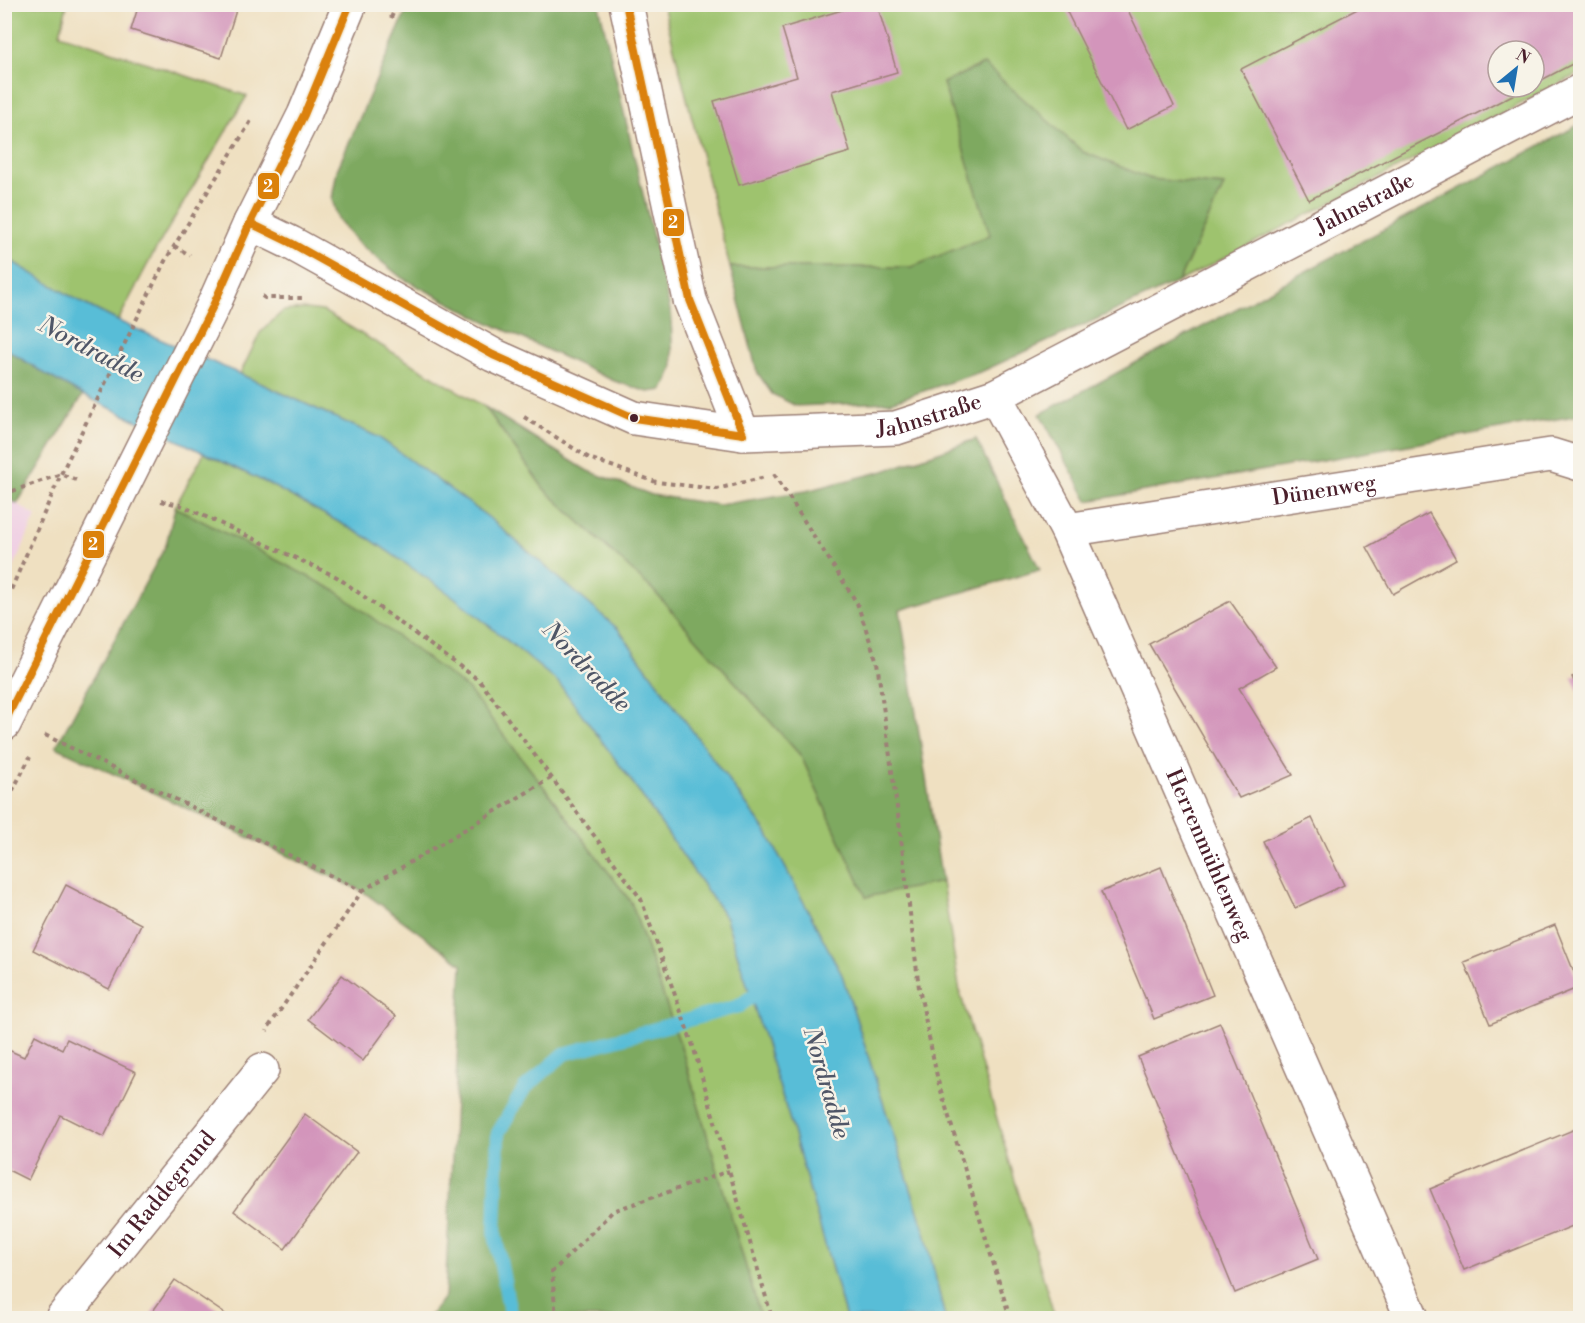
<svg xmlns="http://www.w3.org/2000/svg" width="1585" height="1323" viewBox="0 0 1585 1323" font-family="'Libre Bodoni',serif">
<rect width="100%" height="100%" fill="#f7f3e8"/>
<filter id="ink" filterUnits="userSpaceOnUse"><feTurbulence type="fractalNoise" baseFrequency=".0167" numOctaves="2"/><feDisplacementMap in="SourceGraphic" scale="12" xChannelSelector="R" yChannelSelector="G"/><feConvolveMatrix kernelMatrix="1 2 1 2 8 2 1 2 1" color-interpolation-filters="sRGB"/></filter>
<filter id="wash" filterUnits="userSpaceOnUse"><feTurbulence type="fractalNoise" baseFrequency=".008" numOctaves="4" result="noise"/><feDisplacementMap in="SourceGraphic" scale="24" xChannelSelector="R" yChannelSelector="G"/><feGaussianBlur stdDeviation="1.35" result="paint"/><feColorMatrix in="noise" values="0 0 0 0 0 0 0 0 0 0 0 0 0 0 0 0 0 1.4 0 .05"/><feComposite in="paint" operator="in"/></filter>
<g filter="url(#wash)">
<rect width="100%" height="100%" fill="#efe0c1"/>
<!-- built -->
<path fill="#f0d0e4" d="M5,496L36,516L5,587Z"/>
<!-- green -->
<path fill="#9ec36e" stroke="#74714c" stroke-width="1.5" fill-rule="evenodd" d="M5,5H67L60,34L247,96L153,254L118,321C80,302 40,281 5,256Z
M663,5H1580V73L1178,282L1224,186L1150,179L1083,152L983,64L943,83L991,235L912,267H730ZM1498,51H1534V87H1498Z
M305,309L323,311L485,407L544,489L653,590L801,756L866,897L942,882L960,992L1055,1318H945L925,1233L842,975L767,833L618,629L488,517L378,437L240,374L260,333L283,311Z
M204,453L269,484L370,539L454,597L558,682L633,783L726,918L789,1117L846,1318H761L682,1050L631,902L547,791L468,690L175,507Z"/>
<!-- forest -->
<path fill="#7ea961" stroke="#646446" stroke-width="1.5" d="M409,5H599L671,314L673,368L663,390L648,392L614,381L481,319L402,278L357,242L338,219L332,199L337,170Z
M984,64L1083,152L1151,179L1224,186L1178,282L983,371L891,402L796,406L772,394L757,372L730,267H912L990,235L943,83Z
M1580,124V415L1088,501L1040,414Z
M4,348L47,375L83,395L17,504L5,496Z
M485,407L586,470L652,495L719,505L806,491L884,471L976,439L1040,570L900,610L942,882L866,897L801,756L653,590L544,489Z
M175,507L336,591L468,689L547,791L631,902L682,1050L761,1318H428L445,1296L462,964L362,891L56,747L166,545Z"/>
<!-- water -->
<path fill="#59bdd7" stroke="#526e81" stroke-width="1.5" d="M4,256L16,264L84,304L118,321L240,374L378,437L488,517L618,629L767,833L842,975L925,1233L945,1318H846L789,1117L726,918L633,783L558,682L454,597L370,539L269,484L83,395L47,375L5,348Z"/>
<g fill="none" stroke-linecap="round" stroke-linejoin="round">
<!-- stream -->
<path stroke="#59bdd7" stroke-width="14" d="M511,1318L495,1234L498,1133L524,1089L564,1054L739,1006L765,987"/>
</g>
<g id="blocks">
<!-- building -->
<path fill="#d395bb" d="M139,4H238L221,58L131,30Z
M862,4H877L897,72L832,91L850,152L739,185L714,101L797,77L782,28Z
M1063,4H1125L1174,106L1126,130Z
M1367,4H1580V60L1534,84V51H1498V87H1528L1309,200L1241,69Z
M1429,513L1456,559L1393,594L1367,547Z
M1230,601L1276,667L1239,688L1293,775L1239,798L1149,644Z
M1580,674V695L1572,677Z
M1312,818L1344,885L1295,908L1263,841Z
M1161,867L1213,995L1154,1019L1101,892Z
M66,885L141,924L109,989L33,950Z
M1555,925L1580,987L1490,1024L1464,962Z
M342,975L396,1016L363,1061L308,1019Z
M1220,1023L1318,1259L1235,1293L1138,1057Z
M35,1035L62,1049L67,1039L136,1072L104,1137L60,1115L28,1180L4,1168V1048L24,1057Z
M305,1114L357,1152L285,1249L234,1211Z
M1580,1127V1223L1464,1270L1430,1189Z
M175,1280L231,1318H148Z"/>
</g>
</g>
<g filter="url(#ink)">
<use href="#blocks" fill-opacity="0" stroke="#9c8076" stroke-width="1.5"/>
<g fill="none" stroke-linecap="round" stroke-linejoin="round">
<!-- street casing -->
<g stroke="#9c8076" stroke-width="36">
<g id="street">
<path d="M626,4L690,300L743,434"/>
<path id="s1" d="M250,223L291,243L493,355L634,418L743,434L896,428L995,396L1580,91"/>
<path id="s2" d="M995,396L1067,530L1412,1318"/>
<path id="s3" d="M1067,530L1551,455L1580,464"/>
<path id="s4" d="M62,1318L262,1070"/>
</g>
</g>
<!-- secondary casing -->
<g stroke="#9c8076" stroke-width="36">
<path id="secondary" d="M4,724L213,306L250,223L304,115L350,4"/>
</g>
<!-- path -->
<path stroke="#9c8076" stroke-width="4" stroke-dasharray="4.5 4.5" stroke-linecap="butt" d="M391,18L397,4
M174,246L190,255
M262,296L265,298H302
M524,417L589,458L656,482L717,489L765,477
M774,474L857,603L877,662L899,822L919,988L938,1081L1010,1318
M4,494L61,474L79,481
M161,501L180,505L337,577L480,681L641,899L693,1046L772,1318
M4,606L61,474L165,261L251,121
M45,735L362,891L268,1028L267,1031
M4,807L30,757
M362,891L551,778
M556,1318L552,1272L613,1211L729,1171"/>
<!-- street -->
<use href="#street" stroke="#fff" stroke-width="33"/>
<!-- secondary -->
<use href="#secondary" stroke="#fff" stroke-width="33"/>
<!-- bus-1 casing -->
<g stroke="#f7f3e8" stroke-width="12">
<path id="bus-1" d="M626,4L690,300L743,434
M250,223L291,243L493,355L634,418L743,434
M4,723L213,306L250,223L304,115L350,4"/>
</g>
<!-- bus-1 -->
<use href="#bus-1" stroke="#db8109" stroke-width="8"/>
</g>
</g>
<!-- markers -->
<circle fill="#4a1f2b" stroke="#f7f3e8" stroke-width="2" cx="634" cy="418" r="5"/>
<g text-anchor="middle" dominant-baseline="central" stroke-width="5" stroke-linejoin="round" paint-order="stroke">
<!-- street labels -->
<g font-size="22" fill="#4a1f2b" stroke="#f7f3e8">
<text stroke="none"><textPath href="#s1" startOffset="1215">Jahnstraße</textPath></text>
<text stroke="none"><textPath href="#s1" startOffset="729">Jahnstraße</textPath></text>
<text stroke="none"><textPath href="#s3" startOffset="260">Dünenweg</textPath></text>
<text stroke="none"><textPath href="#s2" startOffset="507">Herrenmühlenweg</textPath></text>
<text stroke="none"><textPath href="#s4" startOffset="159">Im Raddegrund</textPath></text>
</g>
<!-- water labels -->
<g font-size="24" font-style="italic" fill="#4f5667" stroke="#f7f3e8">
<text transform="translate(91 350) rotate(28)">Nordradde</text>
<text transform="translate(586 667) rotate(46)">Nordradde</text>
<text transform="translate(826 1083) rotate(74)">Nordradde</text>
</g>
</g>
<g stroke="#f7f3e8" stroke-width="2">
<rect x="257" y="172" width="23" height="28" rx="6" fill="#db8109"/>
<rect x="662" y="208" width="23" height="29" rx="6" fill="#db8109"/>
<rect x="82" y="530" width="23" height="29" rx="6" fill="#db8109"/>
</g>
<g font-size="16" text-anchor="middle" font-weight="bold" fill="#fff">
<text x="268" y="192">2</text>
<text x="673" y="228">2</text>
<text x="93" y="550">2</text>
</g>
<!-- margin -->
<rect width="1585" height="1323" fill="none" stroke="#f7f3e8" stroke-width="24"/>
<!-- north arrow -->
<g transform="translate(1516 69) rotate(30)"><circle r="28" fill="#f7f3e8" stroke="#b29e9c" stroke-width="1.5"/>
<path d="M0-4.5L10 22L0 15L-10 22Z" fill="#1f6fb2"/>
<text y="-9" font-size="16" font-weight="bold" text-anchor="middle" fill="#4a1f2b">N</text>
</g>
</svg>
